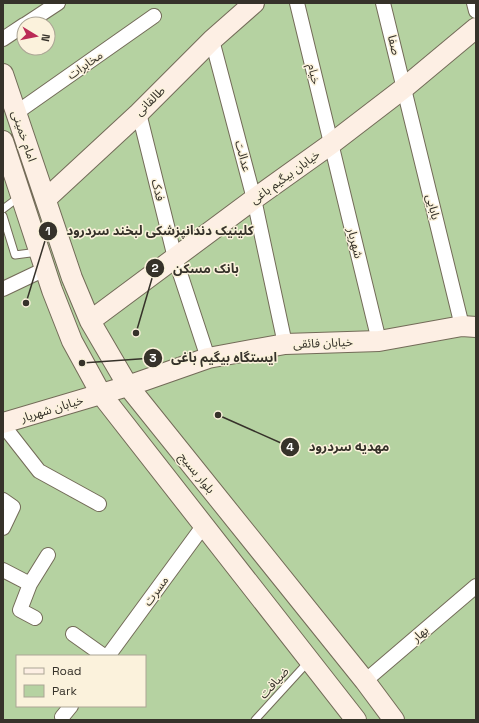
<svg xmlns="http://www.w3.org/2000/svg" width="479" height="723" viewBox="0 0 479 723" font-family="'Space Grotesk','Noto Sans Arabic',sans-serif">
<rect width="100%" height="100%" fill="#eee5cf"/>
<!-- green -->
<path fill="#b5d2a1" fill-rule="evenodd" d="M3,3H476V720H3ZM24,24H48V48H24ZM17,656H145V706H17Z"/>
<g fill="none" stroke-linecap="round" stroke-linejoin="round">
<!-- lane casing -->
<g stroke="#736b58" stroke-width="9">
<path id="lane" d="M3,209L19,197
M3,216L15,255L38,252
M255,720L308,662"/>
</g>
<!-- street casing -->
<g stroke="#736b58" stroke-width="16">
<path id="street" d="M297,3L379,341
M383,3L462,326
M474,3L476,11
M26,24L58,3
M3,39L24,25
M212,40L254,199L285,344
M16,113L154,16
M139,113L175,258L208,358
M3,289L45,269
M3,425L39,471L99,504
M3,500L13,507L3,528
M3,570L30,584
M35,618L20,610L30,584L48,555
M73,634L104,656
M108,656L204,525
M365,681L476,586
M62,717L71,706"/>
</g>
<!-- secondary casing -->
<g stroke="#736b58" stroke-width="22">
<path id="secondary" d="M3,74L72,278L90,321L128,386L365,681L394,720
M3,141L52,290L72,341L101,394L356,720
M46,199L139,113L212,40L254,3
M90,321L254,199L331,144L404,88L476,28
M3,423L128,386L208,358L285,344L379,341L462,326L476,327"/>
</g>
<!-- lane -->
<use href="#lane" stroke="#fff" stroke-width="7"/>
<!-- street -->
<use href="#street" stroke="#fff" stroke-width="14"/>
<!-- secondary -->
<use href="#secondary" stroke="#fdefe4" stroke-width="20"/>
</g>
<g text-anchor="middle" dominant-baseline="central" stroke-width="3" stroke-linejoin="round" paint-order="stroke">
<!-- street labels -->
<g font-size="12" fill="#36322a" stroke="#fbf2dc">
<text transform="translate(394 45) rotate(76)">صفا</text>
<text transform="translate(85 65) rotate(-35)">مخابرات</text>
<text transform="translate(314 74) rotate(77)">خیام</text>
<text transform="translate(150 101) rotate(-44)">طالقانی</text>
<text transform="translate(24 136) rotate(71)">امام خمینی</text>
<text transform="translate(243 156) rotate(75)">عدالت</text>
<text transform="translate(285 177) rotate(-36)">خیابان بیگیم باغی</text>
<text transform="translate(158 190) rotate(76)">فدک</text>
<text transform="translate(433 207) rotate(76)">بابایی</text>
<text transform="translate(355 243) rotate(76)">شهریار</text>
<text transform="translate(323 343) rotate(-2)">خیابان فائقی</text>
<text transform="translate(52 409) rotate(-17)">خیابان شهریار</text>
<text transform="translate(197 473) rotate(51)">بلوار بسیج</text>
<text transform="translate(156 591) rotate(-54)">مسرت</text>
<text transform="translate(420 634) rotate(-41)">بهار</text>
<text transform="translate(274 683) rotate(-48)">ضیافت</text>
</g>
</g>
<!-- callouts -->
<path fill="none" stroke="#36322a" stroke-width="1.5" d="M26 303L48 231M136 333L155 268M82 363L153 358M218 415L290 447"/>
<g fill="#36322a" stroke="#fbf2dc" stroke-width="1.5">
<circle cx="26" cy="303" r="4"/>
<circle cx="136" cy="333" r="4"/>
<circle cx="82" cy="363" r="4"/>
<circle cx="218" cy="415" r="4"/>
<circle cx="48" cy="231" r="10"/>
<circle cx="155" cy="268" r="10"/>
<circle cx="153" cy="358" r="10"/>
<circle cx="290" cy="447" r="10"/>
</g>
<g font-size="12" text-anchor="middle" font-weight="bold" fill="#fff">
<text x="48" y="235">1</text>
<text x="155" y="272">2</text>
<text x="153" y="362">3</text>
<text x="290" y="451">4</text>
</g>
<g font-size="13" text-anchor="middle" font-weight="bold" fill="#36322a" stroke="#fbf2dc" stroke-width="3" stroke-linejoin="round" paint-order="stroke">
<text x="160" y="235">کلینیک دندانپزشکی لبخند سردرود</text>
<text x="206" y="273">بانک مسکن</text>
<text x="224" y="362">ایستگاه بیگیم باغی</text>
<text x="349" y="451">مهدیه سردرود</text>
</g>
<!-- border -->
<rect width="479" height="723" fill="none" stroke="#36322a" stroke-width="8"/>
<!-- legend -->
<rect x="16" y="655" width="130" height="52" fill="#fbf2dc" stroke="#aca595"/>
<rect x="24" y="668" width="20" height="6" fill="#fdefe4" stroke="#aca595"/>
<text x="52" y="675" font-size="12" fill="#36322a">Road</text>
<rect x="24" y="685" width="20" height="12" fill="#b5d2a1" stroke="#aca595"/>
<text x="52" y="695" font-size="12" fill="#36322a">Park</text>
<!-- north arrow -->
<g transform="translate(36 36) rotate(100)"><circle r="19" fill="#fbf2dc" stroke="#aca595"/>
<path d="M0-3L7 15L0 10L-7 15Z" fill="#ba2b56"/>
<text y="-6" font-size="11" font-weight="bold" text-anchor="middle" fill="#36322a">N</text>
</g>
</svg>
